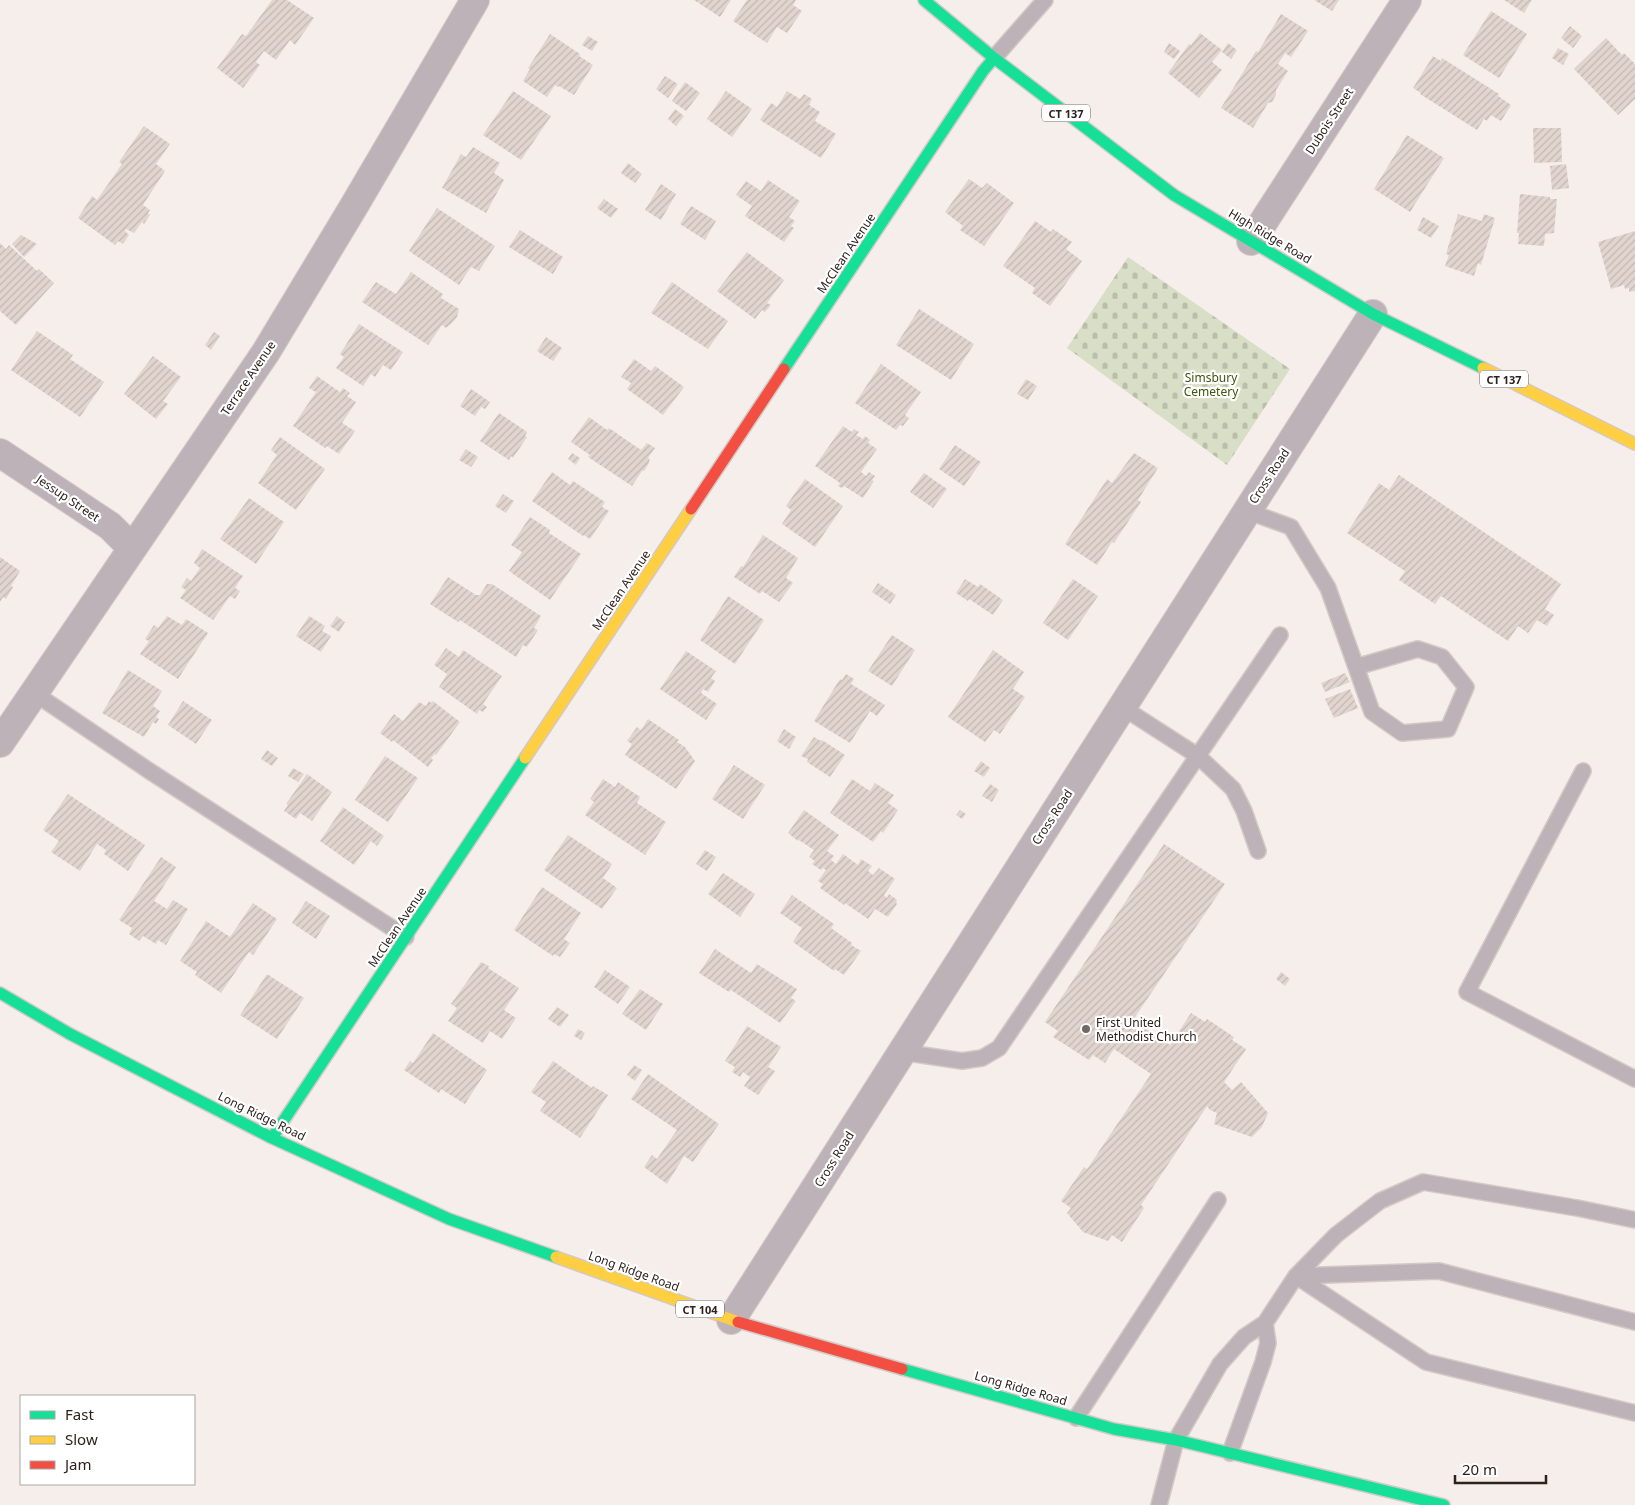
<svg xmlns="http://www.w3.org/2000/svg" width="1635" height="1505" viewBox="0 0 1635 1505" font-family="'Noto Sans',sans-serif">
<defs>
<pattern id="cemetery-stones" width="16" height="16" patternUnits="userSpaceOnUse" patternTransform="scale(1.25)"><rect width="16" height="16" fill="#d9dec6"/><path d="M2 7V4a2 2 0 0 1 4 0v3zM10 15v-3a2 2 0 0 1 4 0v3z" fill="#bbbeaa"/></pattern>
<pattern id="building-hatch" width="6" height="6" patternUnits="userSpaceOnUse" patternTransform="scale(1.25)"><rect width="6" height="6" fill="#e2d5cf"/><path d="M-1 1l2-2M0 6l6-6M5 7l2-2" fill="none" stroke="#c2b7b1"/></pattern>
</defs>
<rect width="100%" height="100%" fill="#f6eeea"/>
<!-- cemetery -->
<path fill="url(#cemetery-stones)" d="M1128,257L1290,369L1227,465L1067,348Z"/>
<!-- building -->
<path fill="url(#building-hatch)" d="M272,0H287L314,18L295,45L290,40L276,60L264,51L256,62L260,65L243,88L217,68L242,34L246,36Z
M694,0H731L720,17Z
M747,0H796L793,5L802,11L787,33L777,27L767,43L733,21Z
M1314,0H1339L1332,11Z
M1504,0H1532L1524,13Z
M1491,11L1527,34L1499,78L1463,55Z
M1281,14L1308,31L1291,57L1285,53L1278,64L1288,71L1276,90V95L1272,102L1268,103L1253,128L1221,108L1256,51L1258,52Z
M1570,26L1582,36L1573,48L1561,38Z
M1200,33L1222,50L1212,62L1222,70L1199,98L1168,73L1189,44L1191,45Z
M550,34L580,54L579,56L593,65L574,95L559,86L558,87L555,85L547,97L523,81L530,69L528,68Z
M588,36L598,42L592,51L582,45Z
M1606,38L1622,55L1624,53L1635,64V99L1618,115L1574,69Z
M1169,43L1180,51L1174,59L1164,52Z
M1228,43L1237,50L1231,59L1222,52Z
M1558,48L1569,54L1563,65L1552,58Z
M1433,56L1441,61L1442,58L1499,94L1498,96L1511,105L1501,121L1491,115L1487,121L1484,119L1477,130L1420,94L1421,93L1413,88Z
M665,76L678,84L668,98L656,89Z
M685,82L700,93L686,111L672,101Z
M513,91L551,116L521,160L483,135Z
M726,91L752,109L732,137L707,119Z
M787,91L800,99L804,94L812,99L809,105L820,112L815,121L836,134L821,158L760,120L771,103L777,107Z
M675,109L684,116L676,126L668,119Z
M144,126L170,144L156,164L165,171L143,205L150,210L148,213L150,215L144,224L142,222L134,233L126,229L125,231L129,235L123,244L118,241L115,245L78,218L92,196L97,200L122,164L119,162Z
M1533,128H1561L1562,162L1534,163Z
M1407,135L1444,158L1410,212L1374,189Z
M473,147L500,163L494,173L504,180L486,213L442,188L461,154L466,157Z
M628,163L642,174L635,183L621,173Z
M1566,164L1569,188L1552,190L1550,166Z
M969,179L982,188L987,183L1014,203L984,246L960,230L963,226L945,212Z
M768,180L800,201L789,217L795,221L791,226L794,228L784,242L745,216L752,206L736,195L746,181L761,191Z
M661,184L676,194L661,220L645,210Z
M1520,194L1550,197V199H1557L1554,233L1545,234L1544,246L1518,244L1519,233H1517Z
M604,199L618,209L611,218L597,208Z
M691,206L716,221L705,240L680,224Z
M437,208L495,246L479,271L471,267L459,285L409,251Z
M1458,214L1482,221L1484,214L1495,218L1481,265L1478,263L1474,276L1445,266L1449,255L1446,254Z
M1423,217L1439,226L1431,238L1417,230Z
M1035,221L1051,232L1053,229L1072,242L1066,249L1082,261L1050,306L1032,293L1035,288L1003,266Z
M520,230L563,257L553,274L509,247Z
M1635,231V291L1629,292V288L1625,289L1624,285L1611,289L1598,242Z
M21,235L37,244L24,257L12,244Z
M0,243L6,249L9,245L37,271L39,269L54,283L16,325L0,311Z
M747,252L784,280L767,303L771,305L765,312L762,310L755,319L717,291Z
M411,272L443,294L441,298L459,309L457,317L452,323L446,328L442,325L428,345L362,302L376,282L396,294Z
M672,282L728,321L708,349L651,313Z
M919,309L974,344L951,380L896,345Z
M359,324L403,352L391,370L383,365L375,377L371,374L363,386L336,368L344,357L340,354Z
M37,331L73,355L70,359L104,382L80,417L11,370Z
M214,332L220,336L211,350L205,345Z
M546,337L562,348L553,361L537,351Z
M153,356L181,377L163,401L168,404L156,419L124,394Z
M634,359L651,371L655,366L684,387L663,415L627,389L631,383L621,377Z
M881,364L921,392L905,415L909,418L903,426L900,425L896,430L855,403Z
M317,376L340,392L343,388L350,393L347,396L356,402L342,423L355,431L339,454L327,446L325,448L293,426L316,392L309,388Z
M1026,379L1037,386L1028,400L1017,394Z
M471,389L490,402L485,409L481,407L475,416L460,406Z
M499,413L527,432L525,436L527,437L513,458L511,456L509,460L480,441Z
M589,417L607,430L609,428L641,450L647,443L655,448L648,458L650,459L648,465L644,471H642L632,486L588,457L590,455L571,442Z
M843,426L852,432L854,429L859,432L856,435L863,439L865,436L870,440L868,443L877,449L861,472L866,476L869,472L875,476L872,480L874,481L863,498L844,486L842,488L838,486L840,483L815,466Z
M280,437L325,469L296,510L258,483L277,455L271,450Z
M955,445L981,462L964,486L939,469Z
M466,449L478,457L471,467L459,460Z
M572,453L580,458L576,465L568,459Z
M1134,453L1158,468L1138,500L1141,502L1114,543L1112,542L1097,565L1065,544L1107,479L1112,483Z
M552,472L570,485L573,481L605,502L602,507L609,511L590,539L584,535L583,536L532,501Z
M924,473L947,489L933,508L910,492Z
M1399,475L1561,584L1545,609L1554,615L1547,626L1537,620L1528,633L1518,626L1508,641L1441,596L1435,604L1399,580L1405,571L1347,533L1379,483L1389,490Z
M805,479L843,506L815,547L782,524L791,510L786,506Z
M503,494L514,501L506,513L495,506Z
M249,498L284,522L256,564L220,539Z
M530,517L550,530L549,533L581,554L550,600L509,571L522,552L511,545Z
M763,535L798,558L786,578L793,583L779,602L762,591L760,594L734,577L741,566L743,567Z
M202,549L243,576L235,588L240,591L235,599L230,596L213,620L180,598L186,590L181,587L187,578L191,581L200,568L194,563Z
M0,557L20,571L11,586L13,587L6,599L3,597L0,602Z
M448,577L476,595H480L487,584H492L541,616L534,628L538,630L527,647L523,645L516,657L460,620L458,622L430,604Z
M965,579L978,587L980,584L1003,600L993,615L969,599L968,601L956,593Z
M1073,579L1098,596L1068,640L1043,623Z
M878,583L896,595L890,604L872,592Z
M728,596L764,620L735,664L700,640Z
M167,616L182,625L186,619L208,633L178,679L140,654L149,641L145,639L154,625L158,628Z
M309,616L325,626L322,631L331,636L321,652L296,636Z
M337,616L345,622L339,632L330,626Z
M892,635L915,650L892,686L868,671Z
M446,648L459,657L463,650L502,676L483,704L487,707L483,712L479,710L477,714L439,687L447,674L434,665Z
M993,650L1024,672L1013,689L1025,697L1000,734L994,730L985,742L948,717Z
M686,651L716,671L711,678L715,681L708,692L703,689L701,693L717,704L706,720L660,689Z
M128,670L162,691L153,706L160,711L156,717L159,719L156,724L153,722L144,737L102,713Z
M1345,673L1350,682L1325,692L1321,683Z
M846,674L854,679L851,684L885,705L877,716L870,711L850,743L814,721L840,679L842,680Z
M1350,689L1358,708L1334,718L1325,699Z
M183,701L212,720L196,744L168,725Z
M429,701L431,703L433,701L460,722L436,755L435,754L431,758L433,760L428,767L393,740L392,742L380,733L394,714L403,721L419,702L426,706Z
M648,719L679,740L677,742L685,747L695,761L676,789L625,755L632,744L627,741L637,727L641,730Z
M784,729L796,737L789,749L777,741Z
M814,737L821,741L822,740L845,755L830,777L807,762L808,759L801,756Z
M267,750L278,758L272,766L261,759Z
M385,756L418,778L388,822L355,800Z
M981,761L990,768L984,777L974,771Z
M734,765L765,785L743,819L712,799Z
M293,768L304,774L298,782L288,776Z
M307,774L332,792L312,821L300,813L296,819L284,811L288,805L286,804Z
M603,779L615,787L618,782L640,797L637,803L666,822L645,855L585,815L594,802L590,799Z
M852,779L870,791L875,783L894,795L888,803L898,810L883,833L881,831L873,842L830,813Z
M990,784L999,790L992,802L982,796Z
M68,794L145,845L128,871L104,854L106,850L97,844L80,871L51,852L59,841L43,830Z
M343,807L384,836L377,846L371,841L354,865L320,841Z
M804,810L839,835L827,851L834,856L831,860L836,864L843,854L858,865L861,859L872,866L868,871L873,875L879,868L895,879L884,895L887,898L889,894L897,900L896,903L897,904L888,917L875,909L868,919L845,903L844,905L820,888L823,884L818,881L826,870L823,868L821,870L812,864L815,861L809,857L814,850L799,840L798,841L788,833Z
M960,810L966,814L962,819L956,815Z
M568,835L612,864L603,878L617,888L602,909L544,870Z
M1164,844L1225,884L1133,1020L1170,1045L1191,1013L1205,1022L1207,1019L1234,1037L1232,1040L1246,1049L1224,1082L1232,1090L1241,1082L1268,1113L1262,1127L1252,1137L1214,1124L1217,1113L1210,1110L1207,1106L1141,1205L1144,1208L1122,1242L1112,1235L1108,1241L1083,1232L1067,1213L1071,1208L1061,1201L1084,1167L1087,1169L1151,1074L1114,1049L1105,1063L1093,1055L1089,1060L1053,1037L1058,1031L1045,1022Z
M705,850L716,857L707,871L696,864Z
M161,857L176,867L154,901L167,909L173,900L188,909L166,945L158,940L156,944L143,936L139,941L129,934L132,928L119,920Z
M723,873L755,894L740,917L708,894Z
M542,887L581,913L564,939L570,943L560,957L554,954L553,956L514,930Z
M792,895L834,924L831,928L852,943L851,945L861,951L844,975L835,969L834,971L793,942L802,928L780,913Z
M306,901L330,916L316,939L292,923Z
M253,903L277,919L253,955L249,952L221,993L195,975L197,972L180,961L206,921L230,937Z
M715,949L751,973L757,964L797,989L791,998L796,1001L780,1023L731,990L729,992L699,973Z
M481,962L489,966L488,968L519,988L504,1010L516,1018L502,1039L490,1031L483,1043L448,1021L457,1008L451,1004Z
M605,970L630,987L618,1004L594,987Z
M1281,972L1290,979L1285,986L1276,979Z
M267,974L304,998L277,1039L240,1015Z
M640,989L663,1004L646,1030L622,1014Z
M557,1007L569,1015L560,1027L548,1019Z
M747,1026L781,1047L768,1067L775,1071L758,1095L744,1086L750,1077L743,1072L740,1077L732,1072L735,1067L725,1061Z
M578,1029L585,1033L581,1040L574,1036Z
M433,1033L487,1070L465,1104L441,1089L439,1093L404,1070L410,1061L413,1063Z
M553,1061L592,1088L593,1086L608,1095L580,1138L540,1111L546,1102L531,1092Z
M634,1065L642,1070L635,1081L627,1075Z
M648,1074L719,1124L693,1162L684,1156L667,1184L644,1167L652,1155L657,1159L677,1130L631,1099Z"/>
<g fill="none" stroke-linecap="round" stroke-linejoin="round">
<!-- lane casing -->
<g stroke="#d1cac6" stroke-width="18">
<path id="lane" d="M994,58L1045,0
M1247,511L1291,527L1328,588L1372,712L1402,733L1448,729L1466,687L1442,657L1418,649L1356,667
M34,693L151,772L406,937
M1122,707L1198,756L1233,789L1244,811L1258,851
M1583,771L1467,992L1635,1079
M902,1052L962,1061L982,1058L999,1048L1280,635
M1635,1322L1439,1271L1296,1276L1426,1362L1635,1413
M1076,1418L1218,1200
M1230,1453L1263,1362L1268,1343L1265,1323
M1159,1505L1176,1440L1220,1364L1244,1337L1265,1323L1296,1276L1336,1235L1380,1201L1423,1182L1577,1208L1635,1220"/>
</g>
<!-- street casing -->
<g stroke="#d1cac6" stroke-width="30">
<path id="street" d="M1251,241L1407,0
M0,453L110,526L132,548
M0,743L266,352L354,206L475,0
M731,1320L1373,314"/>
</g>
<!-- fast casing -->
<g stroke="#d1cac6" stroke-width="14">
<path id="fast" d="M924,0L994,58L1174,195L1373,314L1483,368
M784,369L983,71L994,58
M0,993L70,1034L272,1138L449,1219L556,1257
M272,1138L525,758
M902,1369L1114,1429L1176,1440L1444,1505"/>
</g>
<!-- slow casing -->
<g stroke="#d1cac6" stroke-width="14">
<path id="slow" d="M1483,368L1635,444
M525,758L691,509
M556,1257L738,1322"/>
</g>
<!-- jam casing -->
<g stroke="#d1cac6" stroke-width="14">
<path id="jam" d="M691,509L784,369
M738,1322L902,1369"/>
</g>
<!-- lane -->
<use href="#lane" stroke="#bdb2b7" stroke-width="15"/>
<!-- street -->
<use href="#street" stroke="#bdb2b7" stroke-width="28"/>
<!-- fast -->
<use href="#fast" stroke="#16e098" stroke-width="11"/>
<!-- slow -->
<use href="#slow" stroke="#ffcf43" stroke-width="11"/>
<!-- jam -->
<use href="#jam" stroke="#f24e42" stroke-width="11"/>
</g>
<!-- markers -->
<circle fill="#746964" stroke="#fff" stroke-width="2" cx="1086" cy="1029" r="5"/>
<g text-anchor="middle" dominant-baseline="central" stroke-width="4.5" stroke-linejoin="round" paint-order="stroke">
<!-- shield labels -->
<g fill="#fff" stroke="#6d6460" stroke-width="1">
<rect x="1042" y="104.5" width="48" height="17" rx="4"/>
<rect x="1480" y="370.5" width="48" height="17" rx="4"/>
<rect x="676" y="1300.5" width="48" height="17" rx="4"/>
</g>
<g font-size="11" font-weight="bold" fill="#2e221c">
<text x="1066" y="113">CT 137</text>
<text x="1504" y="379">CT 137</text>
<text x="700" y="1309">CT 104</text>
</g>
<!-- street labels -->
<g font-size="12" fill="#2e221c" stroke="#fff">
<text transform="translate(1329 121) rotate(-57)">Dubois Street</text>
<text transform="translate(1270 236) rotate(31)">High Ridge Road</text>
<text transform="translate(846 253) rotate(-56)">McClean Avenue</text>
<text transform="translate(248 378) rotate(-56)">Terrace Avenue</text>
<text transform="translate(1269 476) rotate(-57)">Cross Road</text>
<text transform="translate(68 498) rotate(34)">Jessup Street</text>
<text transform="translate(621 590) rotate(-56)">McClean Avenue</text>
<text transform="translate(1052 817) rotate(-57)">Cross Road</text>
<text transform="translate(397 927) rotate(-56)">McClean Avenue</text>
<text transform="translate(262 1116) rotate(26)">Long Ridge Road</text>
<text transform="translate(834 1159) rotate(-58)">Cross Road</text>
<text transform="translate(634 1271) rotate(20)">Long Ridge Road</text>
<text transform="translate(1021 1388) rotate(16)">Long Ridge Road</text>
</g>
<!-- park labels -->
<g font-size="12" fill="#41550c" stroke="#fff">
<text x="1211" y="377">Simsbury<tspan x="1211" dy="14">Cemetery</tspan></text>
</g>
<!-- poi labels -->
<g font-size="12" fill="#2e221c" stroke="#fff" text-anchor="start">
<text x="1096" y="1022">First United<tspan x="1096" dy="14">Methodist Church</tspan></text>
</g>
</g>
<!-- legend -->
<rect x="20" y="1395" width="175" height="90" fill="#ffffff" stroke="#aba7a4"/>
<rect x="30" y="1411" width="25" height="8" fill="#16e098" stroke="#aba7a4"/>
<text x="65" y="1420" font-size="15" fill="#2e221c">Fast</text>
<rect x="30" y="1436" width="25" height="8" fill="#ffcf43" stroke="#aba7a4"/>
<text x="65" y="1445" font-size="15" fill="#2e221c">Slow</text>
<rect x="30" y="1461" width="25" height="8" fill="#f24e42" stroke="#aba7a4"/>
<text x="65" y="1470" font-size="15" fill="#2e221c">Jam</text>
<!-- scale -->
<path d="M1455 1475v8h91v-8" fill="none" stroke="#2e221c" stroke-width="2.5"/>
<text x="1462" y="1475" font-size="15" fill="#2e221c" stroke="#ffffff" stroke-width="4" paint-order="stroke">20 m</text>
</svg>
